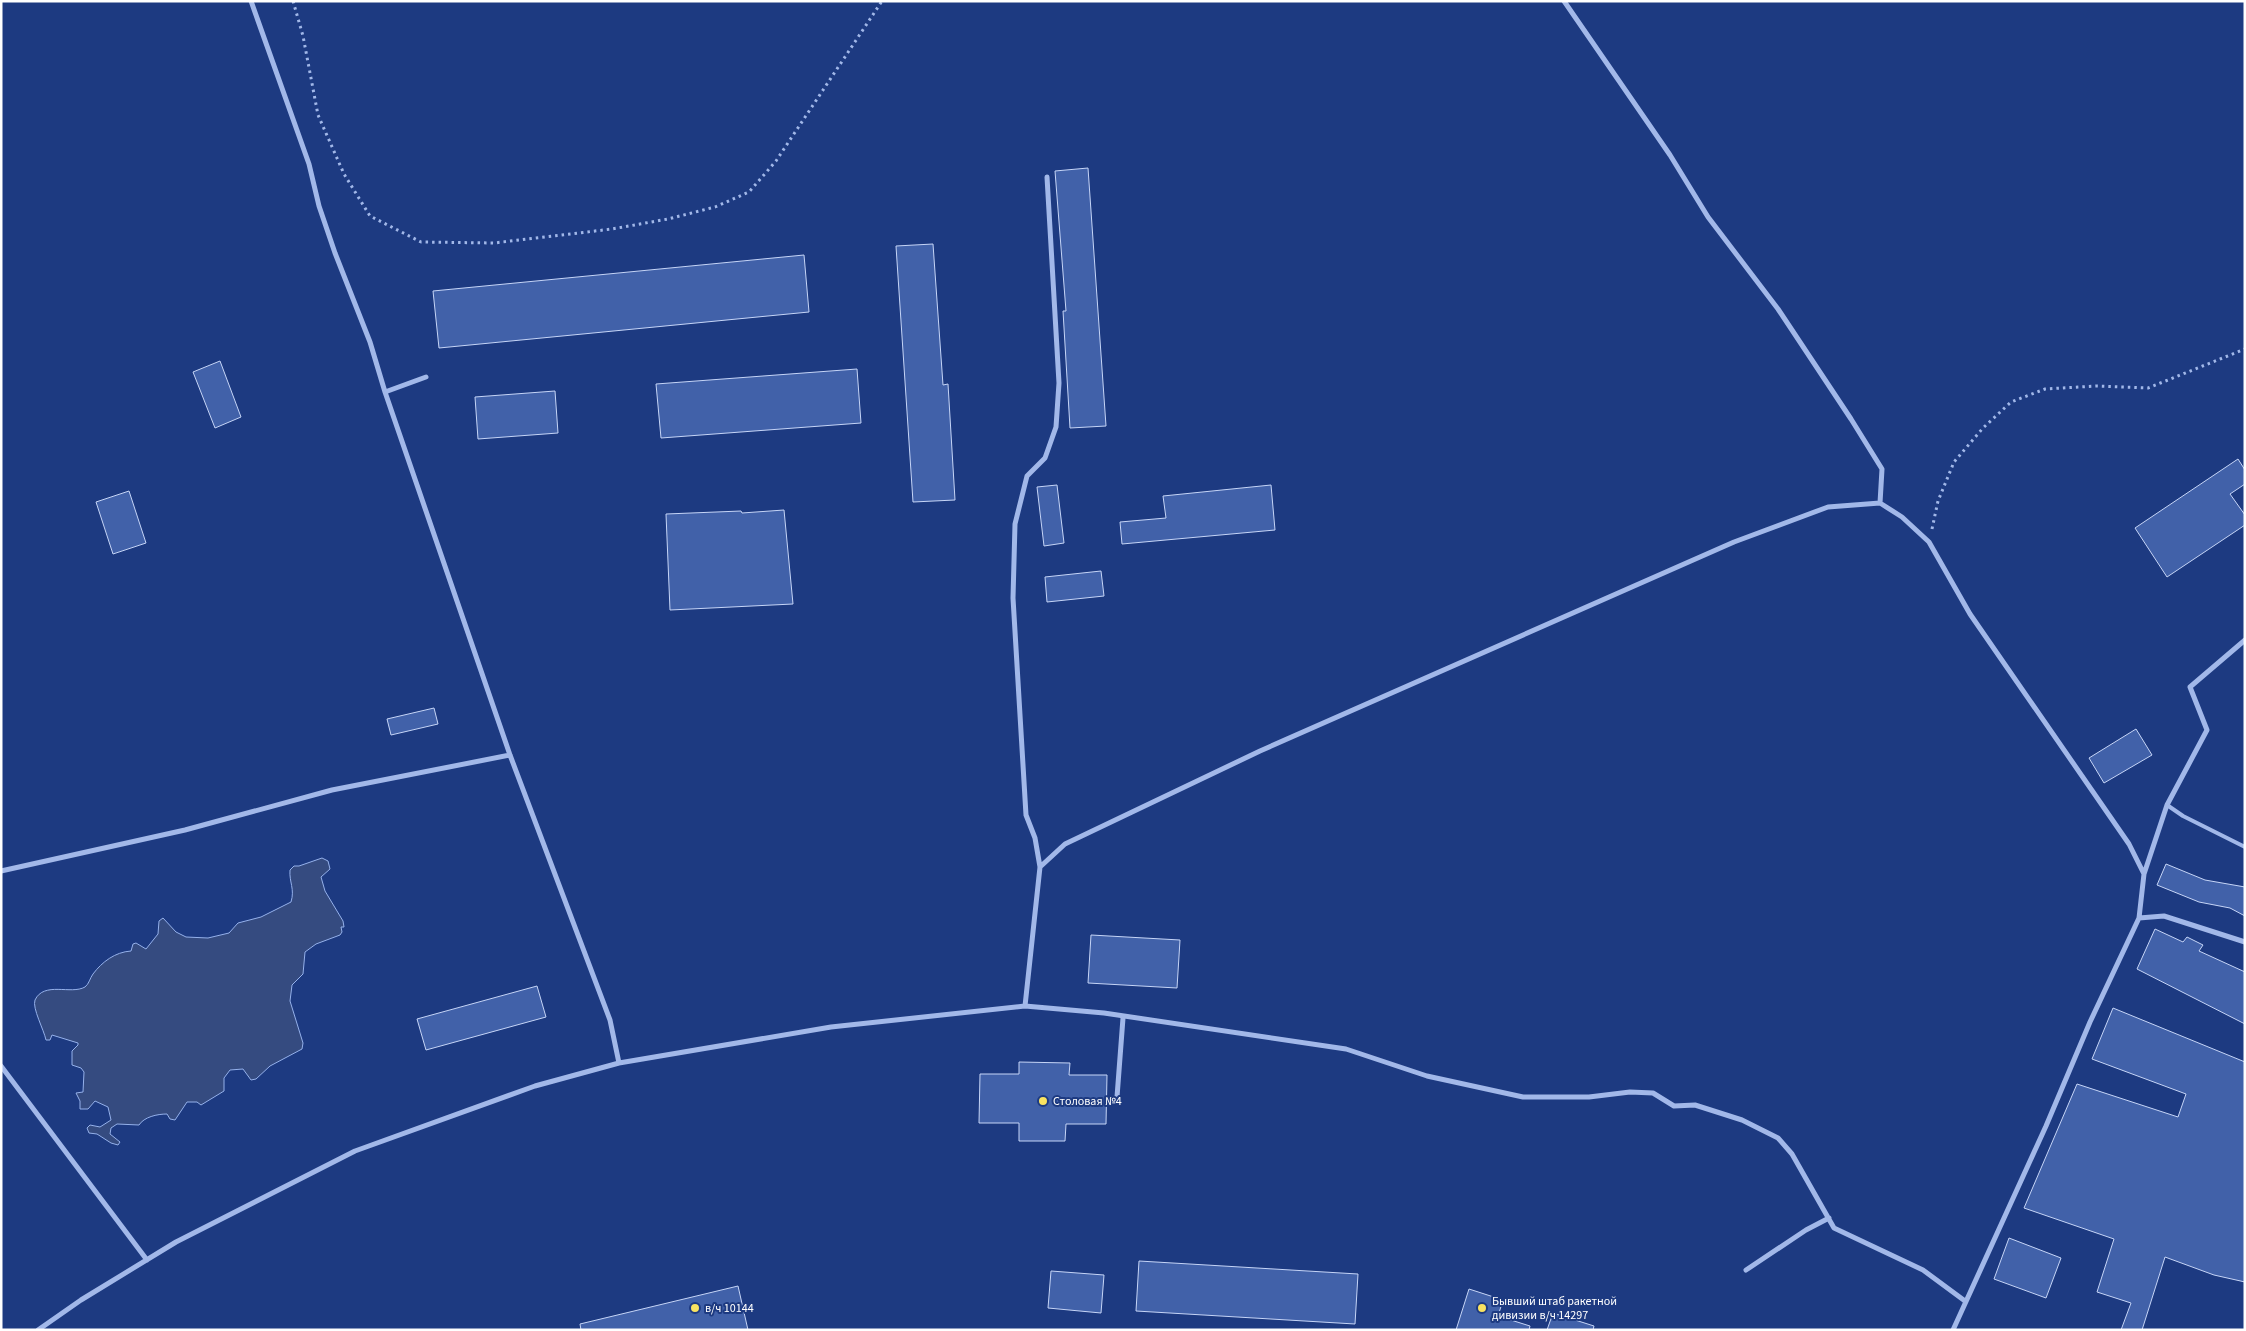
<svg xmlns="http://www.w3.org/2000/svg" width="2246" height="1331" viewBox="0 0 2246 1331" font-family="'Source Sans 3',sans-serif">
<rect width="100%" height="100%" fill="#1d3a81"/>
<!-- water -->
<path fill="#354b80" stroke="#95b1eb" d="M322,858L328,861L330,869L321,877L325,891L343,921L344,927H341L342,932L340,935L316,944L305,952L303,974L292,985L290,1001L303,1043L302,1049L270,1066L256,1079L251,1080L243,1069L230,1070L224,1078V1091L201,1105L197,1102H187L175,1120L170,1119L167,1114C157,1114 144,1117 139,1125L117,1124L111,1128L110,1134L120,1142L118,1145L111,1143L97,1134L89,1133L87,1128L90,1125L100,1127L111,1120L108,1107L95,1101L88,1109H80V1101L76,1093L83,1092L84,1072L81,1068L72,1065V1051L78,1045V1043L52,1035L50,1040H46C44,1030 32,1008 35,1000C44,981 71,995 85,987C89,984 90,978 93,974C102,962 115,952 131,951L133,944L136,943L146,949L158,934L159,921L163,918L176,932L186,937L208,938L229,933L238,923L261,917L291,902C295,889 289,882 290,870L294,866H299Z"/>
<!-- building -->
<path fill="#4161a9" stroke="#c6d5f7" d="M1088,168L1106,426L1070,428L1063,311H1066L1055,171Z
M933,244L943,385L948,384L955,500L913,502L896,246Z
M804,255L809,312L439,348L433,291Z
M220,361L241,417L215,428L193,372Z
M857,369L861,423L661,438L656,384Z
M555,391L558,433L478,439L475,397Z
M2238,459L2245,470V484L2230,494L2245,515V525L2167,577L2135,528Z
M1057,485L1064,543L1044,546L1037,487Z
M1271,485L1275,530L1122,544L1120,522L1166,518L1163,496Z
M129,491L146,543L113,554L96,502Z
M784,510L793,604L670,610L666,514L741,511L742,513Z
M1101,571L1104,596L1047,602L1045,577Z
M434,708L438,724L391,735L387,719Z
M2136,729L2152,755L2104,783L2089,758Z
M2166,864L2205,880L2245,887V916L2230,908L2199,902L2157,885Z
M2155,929L2183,942L2187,937L2203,945L2199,951L2245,972V1024L2137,969Z
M1091,935L1180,940L1177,988L1088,983Z
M537,986L546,1017L426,1050L417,1019Z
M2113,1008L2245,1062V1282L2214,1275L2165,1257L2142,1330H2121L2131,1303L2097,1292L2114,1239L2024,1208L2077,1084L2178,1117L2186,1094L2092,1059Z
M1019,1062L1070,1063L1069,1075H1107L1106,1124H1066L1065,1141H1019V1123H979L980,1074H1019Z
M2009,1238L2061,1258L2046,1298L1994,1279Z
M1139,1261L1358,1274L1355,1324L1136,1311Z
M1051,1271L1104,1275L1101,1313L1048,1308Z
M738,1286L748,1330H581L580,1324Z
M1469,1289L1503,1300L1498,1316L1530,1326L1529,1330H1456Z
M1553,1313L1594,1326L1593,1330H1547Z"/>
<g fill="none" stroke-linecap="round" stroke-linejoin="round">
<!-- path -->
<path stroke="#a2b8e9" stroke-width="3" stroke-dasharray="2.5 4" stroke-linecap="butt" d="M293,1L303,36L318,115L344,174L370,216L421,242L494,243L612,229L668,219L715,207L749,192L776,161L882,1
M1932,529L1938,501L1954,462L1983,428L2011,402L2045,389L2097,386L2148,388L2245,349"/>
<!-- lane -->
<path stroke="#a2b8e9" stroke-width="4" d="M2167,805L2183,816L2245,847"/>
<!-- street -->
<path stroke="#a2b8e9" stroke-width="5" d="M251,1L309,164L319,206L335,253L370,342L385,392L426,377
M1564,1L1670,155L1708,217L1778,309L1851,419L1882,469L1880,503
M385,392L510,755L610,1020L619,1063L831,1027L1025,1006L1104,1013L1346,1049L1427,1076L1523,1097H1589L1630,1092L1653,1093L1674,1106L1695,1105L1742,1120L1778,1138L1792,1154L1834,1228L1923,1270L1965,1301
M1040,867L1065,844L1260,751L1734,542L1828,507L1880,503L1902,517L1929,542L1970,614L2129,844L2144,874L2139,918L2090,1022L2046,1126L1953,1330
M1,871L185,830L332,790L510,755
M2144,874L2167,805L2207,730L2190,687L2245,640
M2139,918L2164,916L2245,942
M1025,1006L1040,867L1035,838L1026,815L1013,598L1015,524L1027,476L1045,458L1056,427L1059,383L1047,177
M1,1066L147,1260
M1117,1097L1123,1018
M1746,1270L1806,1230L1829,1218
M38,1330L81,1300L176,1242L355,1151L535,1086L619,1063"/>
</g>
<!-- markers -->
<g fill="#f9e361" stroke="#1d3a81" stroke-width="2">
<circle cx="1043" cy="1101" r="5"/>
<circle cx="695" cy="1308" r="5"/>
<circle cx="1482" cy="1308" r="5"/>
</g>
<g text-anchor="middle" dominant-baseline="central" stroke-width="4" stroke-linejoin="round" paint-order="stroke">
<!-- poi labels -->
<g font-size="12" fill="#fff" stroke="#1d3a81" text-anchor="start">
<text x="1053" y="1101">Столовая №4</text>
<text x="1492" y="1301">Бывший штаб ракетной<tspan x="1492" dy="14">дивизии в/ч 14297</tspan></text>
<text x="705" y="1308">в/ч 10144</text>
</g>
</g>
<!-- border -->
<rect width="2246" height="1331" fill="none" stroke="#ffffff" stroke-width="5"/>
</svg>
